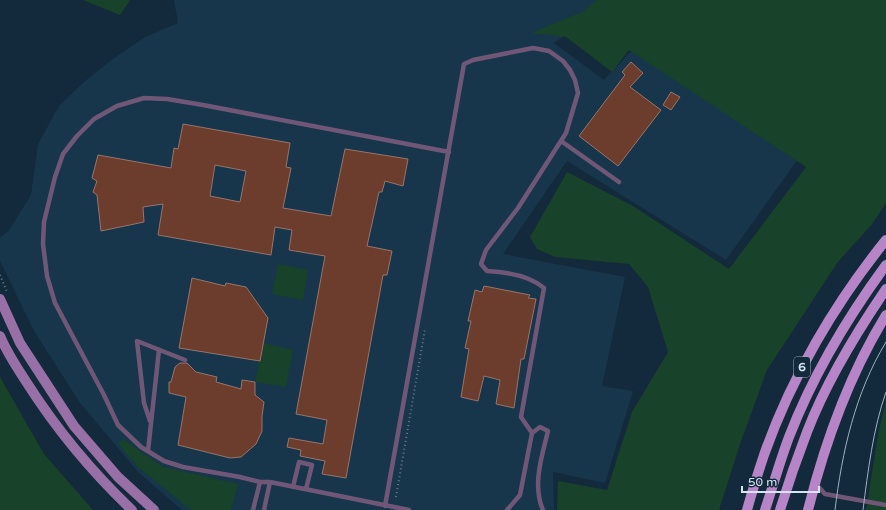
<svg xmlns="http://www.w3.org/2000/svg" width="886" height="510" viewBox="0 0 886 510" font-family="'Varela Round',sans-serif">
<rect width="100%" height="100%" fill="#122a3b"/>
<!-- built -->
<path fill="#17364b" d="M174,0H615L554,43L604,80L636,46L801,155L726,260L567,161L503,254L625,277L602,386L633,391L605,483L553,472L554,510H182L138,472L80,403L34,331L0,261V238L9,230L31,195L38,144L59,106L85,81L113,59L145,37L178,23Z"/>
<!-- green -->
<path fill="#184229" d="M83,0H130L120,15Z
M597,0H886V203L872,224L837,263L767,370L740,444L719,510H557L558,481L607,490L632,412L668,352L648,287L629,264L555,257L537,249L530,237L567,172L633,206L729,269L806,167L629,50L612,72L566,37L531,33L582,12Z
M278,264L308,270L303,300L272,294Z
M263,343L293,350L286,387L255,382Z
M0,377L44,454L93,510H0Z
M886,402V510H866L879,429Z
M123,439L163,467L238,484L231,510H191L139,468L118,444Z"/>
<!-- building -->
<path fill="#6c3c2c" stroke="#96756b" fill-rule="evenodd" d="M631,62L643,73L630,87L661,110L618,166L579,136L625,75L622,72Z
M671,92L680,97L671,110L663,105Z
M183,124L290,143L286,167L291,168L283,208L331,216L345,149L408,159L403,186L385,181L382,192H379L367,246L392,251L387,275H383L346,478L322,474L325,461L300,456L301,450L287,447L289,438L323,444L327,420L296,414L325,256L289,250L292,230L275,227L271,255L158,235L163,204L143,207L144,222L101,231L97,195L93,192L97,181L92,178L98,155L171,168L174,148L178,149ZM215,165L246,171L240,202L210,196Z
M192,278L225,286L226,283L246,287L268,318L260,361L179,348Z
M484,286L530,295L528,298L536,299L524,359H521L514,408L496,404L500,380L484,376L478,401L461,397L469,349L465,348L471,321H468L475,290L482,292Z
M180,363H187L196,372L217,377L216,382L241,389L242,380L255,382V395L264,402L262,416V431L256,444L241,457L230,458L178,445L186,397L169,393V382H171L175,367Z"/>
<g fill="none" stroke-linecap="round" stroke-linejoin="round">
<!-- path -->
<path stroke="#677b8a" stroke-width="2" stroke-dasharray="1 3" stroke-linecap="butt" d="M0,275L7,292
M396,497L425,329"/>
<!-- lane -->
<path stroke="#705778" stroke-width="4.5" d="M561,141L619,182
M150,421L144,403L137,341L185,360
M148,451L159,350
M815,483L825,494L886,505
M293,487L299,462L312,465L306,489
M385,506L464,64L473,60L533,48L549,51L563,61L570,70L575,80L578,93L566,133L518,208L486,250L481,264L487,271C506,272 530,276 544,288L521,417L532,433
M253,510L260,482
M264,510L270,482
M409,510L270,482H260L240,477L183,467L164,461L141,447L118,425L104,395L55,303L47,276L43,244L44,222L55,177L63,154L77,136L94,119L117,106L144,98L167,99L203,105L449,152
M507,510L520,495L532,433L540,427L548,431C542,456 532,485 543,510"/>
<!-- secondary -->
<path stroke="#9870a5" stroke-width="10" d="M0,299L20,343L74,426L118,477L154,510
M0,336C7,353 17,368 27,383C57,430 92,472 132,510"/>
<!-- primary -->
<path stroke="#b884c8" stroke-width="10" d="M747,510C752,492 758,473 764,455C791,378 835,303 886,240
M765,510C773,486 780,461 789,437C813,375 847,318 886,265
M780,510C788,484 797,458 807,432C826,382 856,333 886,289
M808,510C825,442 849,375 886,315"/>
<!-- tram -->
<path stroke="#a0b2bf" stroke-width="1" d="M835,510C842,452 855,393 886,342
M863,510C868,471 873,429 886,392"/>
</g>
<g text-anchor="middle" dominant-baseline="central" stroke-width="4" stroke-linejoin="round" paint-order="stroke">
<!-- shield labels -->
<rect fill="#122a3b" stroke="#9badba" stroke-width="1" x="794" y="357" width="16" height="20" rx="3"/>
<g font-size="12" font-weight="bold" fill="#d6e5f0">
<text x="802" y="367">6</text>
</g>
</g>
<!-- scale -->
<path d="M742 486v6h77v-6" fill="none" stroke="#d6e5f0" stroke-width="2"/>
<text x="748" y="486" font-size="12" fill="#d6e5f0" stroke="#122a3b" stroke-width="3" paint-order="stroke">50 m</text>
</svg>
